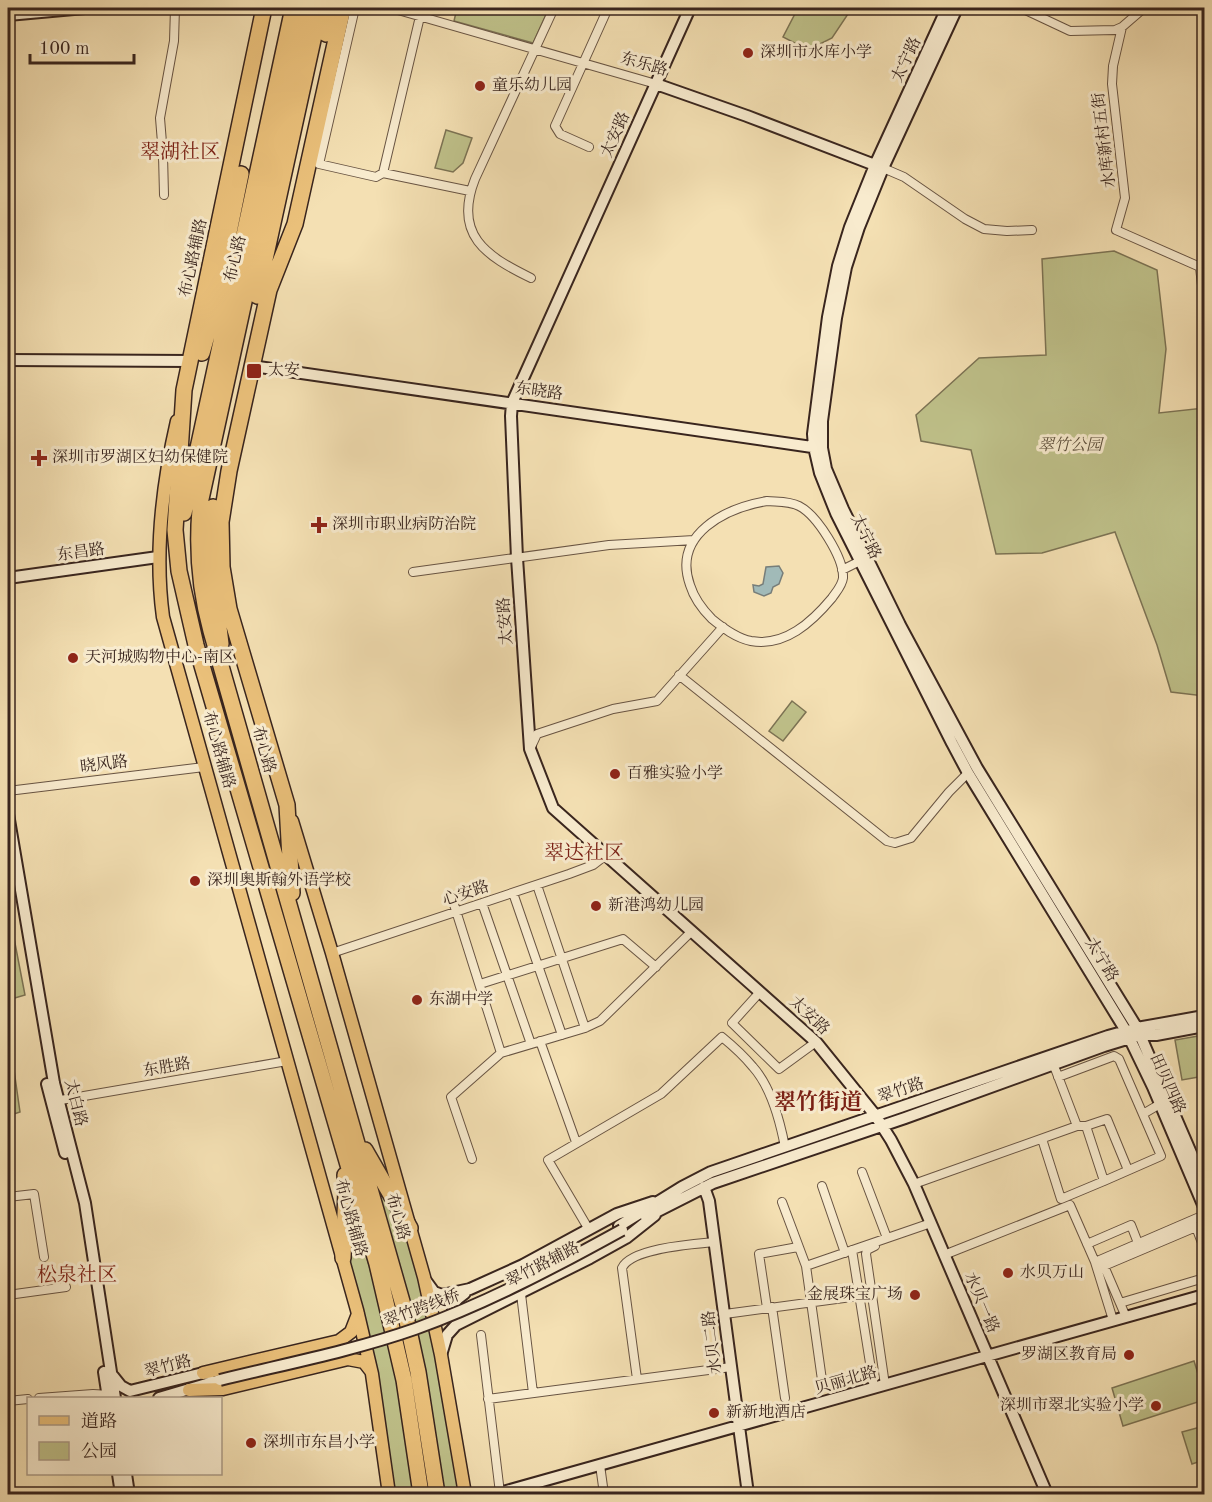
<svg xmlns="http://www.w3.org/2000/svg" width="1212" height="1502" viewBox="0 0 1212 1502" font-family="'Old Standard TT','Noto Serif SC',serif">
<rect width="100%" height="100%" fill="#f4e0b3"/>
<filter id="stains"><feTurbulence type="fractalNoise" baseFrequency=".00333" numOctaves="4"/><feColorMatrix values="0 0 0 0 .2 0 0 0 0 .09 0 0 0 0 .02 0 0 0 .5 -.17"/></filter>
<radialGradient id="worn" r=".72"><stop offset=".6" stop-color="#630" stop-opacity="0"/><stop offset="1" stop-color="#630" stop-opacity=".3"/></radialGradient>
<!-- green -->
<path fill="#bfc18a" stroke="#7c7354" stroke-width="1.5" d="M457,8H549L533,43L454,21Z
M798,8H852L832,38L808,50L783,37Z
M446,130L472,138L463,163L453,172L435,168Z
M1114,251L1157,270L1166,349L1159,413L1204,408V696L1171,692L1157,645L1115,532L1042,553L996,554L971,450L921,441L916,415L979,358L1046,355L1042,259Z
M792,701L806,712L783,741L769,731Z
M8,907L25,995L8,1000Z
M8,1028L20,1112L8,1116Z
M1204,1035V1076L1182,1080L1175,1040Z
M370,1166L409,1231L435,1342L459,1494H442Z
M351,1199L391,1346L403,1415L414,1494H394L376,1364L350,1264Z
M1194,1361L1204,1393V1400L1123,1426L1112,1388Z
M1204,1426V1460L1192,1464L1182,1432Z"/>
<!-- water -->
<path fill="#a1bab8" stroke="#777e7a" stroke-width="1.5" d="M779,566L783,573L779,584L773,587L771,593L764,596L754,592L753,585L759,586L763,584L766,567Z"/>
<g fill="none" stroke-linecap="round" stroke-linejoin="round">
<!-- street casing -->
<g stroke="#685443" stroke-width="10">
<path id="street" d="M355,8L319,164L376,177L383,173L470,191
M391,8L656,84
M1021,8L1070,31L1115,30L1122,27L1144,8
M1122,27L1113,66L1112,84L1125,198L1116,230L1200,267
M589,147L560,134L555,126L608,8
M883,168L904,177L965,219L984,229L1007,231L1032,230
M383,173L422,8
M164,195L163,155L160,118L174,41L175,8
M1204,260L1200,267L1204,304
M531,278C486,256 453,235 475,179L554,8
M767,501C778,502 789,501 799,506C817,515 844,558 843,578C842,586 836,592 832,598C812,622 785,647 751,641C736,638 723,628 712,619C702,609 694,598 690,585C672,534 726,508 767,501Z
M842,570L860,561
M413,572L609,545L694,540
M679,675L887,841L895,843L911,838L949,792L968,773
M531,747L537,734L613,709L657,701L723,627
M8,791L204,767
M537,885L585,1028
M513,893L562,1035
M451,895L501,1053
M482,903L531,1044
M332,953L569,874L593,865L606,855
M480,984L623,939L656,967
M760,992L732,1023L779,1069L816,1042
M540,1041L576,1142
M1053,1065L1056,1071L1077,1126H1086L1104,1181L1161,1156L1119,1059L1114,1056L1058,1077
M55,1101L287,1061
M1143,1114L1160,1104
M1086,1126L1107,1119L1128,1170
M1042,1139L1061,1199L1104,1181
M472,1159L451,1097L501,1053L585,1028L600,1021L692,931
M862,1172L887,1238
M914,1184L1077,1126
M822,1186L845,1253
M8,1197L34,1194L44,1257
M782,1202L806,1266
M588,1228L548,1160L661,1094L722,1037C733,1046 744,1056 753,1067C771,1087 780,1121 785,1147
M1087,1244L1131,1225L1138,1243
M875,1246L867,1250L866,1254L885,1385
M852,1250L874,1388
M944,1255L1070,1205L1095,1262L1113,1320
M1095,1262L1204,1215
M521,1294L533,1393
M8,1295L66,1287
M1120,1303L1204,1278
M772,1307L785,1398
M767,1308L759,1254L798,1247
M725,1314L859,1296
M1126,1317L1104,1266L1196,1227L1204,1248
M481,1335L500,1493
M637,1379L622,1268C631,1248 694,1244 715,1242
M822,1380L806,1266L931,1223
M39,1398L93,1394L110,1395
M488,1399L731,1367
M8,1401L28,1399
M600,1465L604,1494"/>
</g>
<!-- secondary casing -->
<g stroke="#39251e" stroke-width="14">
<path id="secondary" d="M690,8L512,403L511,416L517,558L530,749L553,808L816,1042L875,1115L891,1140L914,1184L1047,1494
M947,8L875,165L850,227L838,266L828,317L813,434L814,447L820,473L836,513L952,743L968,773L1126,1031L1153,1087L1204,1207
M957,8L883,168L859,227L846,267L836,318L822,421V448L826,469L843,509L900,625L977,768L1137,1028L1204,1183
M8,15L85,8
M656,84L747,116L880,167
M8,360L191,361
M252,366L819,448
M8,578L158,557
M8,814L54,1083L85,1203L115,1398
M47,1084L65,1153
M704,1187L709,1201L748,1494
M646,1217L713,1183L905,1118L1104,1046L1140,1035H1156L1204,1026
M619,1226L682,1187L711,1172L1108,1036L1137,1028L1204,1016
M426,1281L434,1292L442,1295L470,1289L523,1265L617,1214L653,1202
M462,1318L456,1314L452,1306L456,1300L465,1293
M441,1355L447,1335L456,1325L590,1258L626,1238L655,1215
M104,1372L108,1398
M113,1376L121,1386L130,1391L203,1373L209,1374
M159,1398L220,1380
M118,1474L121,1494
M126,1474L129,1494
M496,1494L1204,1295"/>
</g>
<!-- primary casing -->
<g stroke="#39251e" stroke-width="15">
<path id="primary" d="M177,421C162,486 154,551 163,617L357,1310L372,1374L389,1494
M292,821L332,953L424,1277L441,1355L465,1494
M203,1373L339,1341L351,1332L358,1314
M189,1390L223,1389L348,1359L364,1362L371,1371"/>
</g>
<!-- highway casing -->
<g stroke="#39251e" stroke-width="18">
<path id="highway" d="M264,8L184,390L175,530L179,571L196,645L377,1264L404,1380L421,1494
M308,8L201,499C196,544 199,587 211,631L405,1312L418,1372L437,1494
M326,34L332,8
M257,296L320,8
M202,353L210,325L241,174
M213,507L210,552L221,644
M184,513L293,8
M292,893L287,805L229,609L222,567L221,522L229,471L269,290L295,224L343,8
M365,1150L410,1228
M343,1258L346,1192L345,1175"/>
</g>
<!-- street -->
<use href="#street" stroke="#f8ebce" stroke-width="8"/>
<!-- secondary -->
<use href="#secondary" stroke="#f8ebce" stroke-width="10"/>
<!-- primary -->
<use href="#primary" stroke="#eac07a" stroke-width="12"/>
<!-- highway -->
<use href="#highway" stroke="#eac07a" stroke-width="15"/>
<!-- secondary-bridge casing -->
<g stroke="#39251e" stroke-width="14" stroke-linecap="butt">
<path id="secondary-bridge" d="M220,1380C285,1364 352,1351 415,1329C487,1303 555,1267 622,1230"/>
</g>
<!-- secondary-bridge -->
<use href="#secondary-bridge" stroke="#f8ebce" stroke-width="10"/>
</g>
<!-- markers -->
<g fill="#8f2418" stroke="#f8ebce" stroke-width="2">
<circle cx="748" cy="53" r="6"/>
<circle cx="480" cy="86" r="6"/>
<rect x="246" y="363" width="16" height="16" rx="3"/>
<path d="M36 449h6v6h6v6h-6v6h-6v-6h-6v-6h6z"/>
<path d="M316 516h6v6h6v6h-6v6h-6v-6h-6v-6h6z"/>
<circle cx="73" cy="658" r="6"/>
<circle cx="615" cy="774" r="6"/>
<circle cx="195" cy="881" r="6"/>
<circle cx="596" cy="906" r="6"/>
<circle cx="417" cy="1000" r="6"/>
<circle cx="1008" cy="1273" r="6"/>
<circle cx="915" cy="1295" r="6"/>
<circle cx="1129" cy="1355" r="6"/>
<circle cx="1156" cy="1406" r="6"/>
<circle cx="714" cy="1413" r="6"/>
<circle cx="251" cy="1443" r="6"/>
</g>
<g text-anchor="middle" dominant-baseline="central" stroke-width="6" stroke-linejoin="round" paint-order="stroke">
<!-- poi labels -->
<g font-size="16" fill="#39251e" stroke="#f8ebce" text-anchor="start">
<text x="760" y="53">深圳市水库小学</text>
<text x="492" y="86">童乐幼儿园</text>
<text x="268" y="371">太安</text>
<text x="52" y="458">深圳市罗湖区妇幼保健院</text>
<text x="332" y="525">深圳市职业病防治院</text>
<text x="85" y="658">天河城购物中心-南区</text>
<text x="627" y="774">百雅实验小学</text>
<text x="207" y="881">深圳奥斯翰外语学校</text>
<text x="608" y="906">新港鸿幼儿园</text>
<text x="429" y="1000">东湖中学</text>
<text x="1020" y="1273">水贝万山</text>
<text x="903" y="1295" text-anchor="end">金展珠宝广场</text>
<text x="1117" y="1355" text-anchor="end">罗湖区教育局</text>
<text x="1144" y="1406" text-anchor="end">深圳市翠北实验小学</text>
<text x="726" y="1413">新新地酒店</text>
<text x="263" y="1443">深圳市东昌小学</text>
</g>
<!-- street labels -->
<g font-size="16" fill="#39251e" stroke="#f8ebce">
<text transform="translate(907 60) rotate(-65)">太宁路</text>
<text transform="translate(644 65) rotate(16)">东乐路</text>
<text transform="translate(616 135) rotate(-66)">太安路</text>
<text transform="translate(1105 140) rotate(-97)">水库新村五街</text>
<text transform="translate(194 258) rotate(-78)">布心路辅路</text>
<text transform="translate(236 259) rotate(-77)">布心路</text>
<text transform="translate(539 392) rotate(8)">东晓路</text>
<text transform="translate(865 537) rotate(64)">太宁路</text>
<text transform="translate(81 553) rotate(-8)">东昌路</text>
<text transform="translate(506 621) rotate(-94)">太安路</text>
<text transform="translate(218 750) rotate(74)">布心路辅路</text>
<text transform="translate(263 750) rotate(74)">布心路</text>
<text transform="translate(104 765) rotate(-7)">晓风路</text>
<text transform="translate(466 894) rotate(-18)">心安路</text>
<text transform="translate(1101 960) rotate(59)">太宁路</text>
<text transform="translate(809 1016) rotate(43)">太安路</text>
<text transform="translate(167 1068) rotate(-10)">东胜路</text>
<text transform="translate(1167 1084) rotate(66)">田贝四路</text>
<text transform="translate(901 1091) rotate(-18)">翠竹路</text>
<text transform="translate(75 1103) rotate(76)">太白路</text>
<text transform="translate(397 1217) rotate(74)">布心路</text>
<text transform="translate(350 1218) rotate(74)">布心路辅路</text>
<text transform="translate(543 1265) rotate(-27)">翠竹路辅路</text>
<text transform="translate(981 1303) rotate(67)">水贝一路</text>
<text transform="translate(422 1309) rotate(-20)">翠竹跨线桥</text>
<text transform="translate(713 1342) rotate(-97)">水贝二路</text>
<text transform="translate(168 1367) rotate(-14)">翠竹路</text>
<text transform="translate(846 1381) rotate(-16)">贝丽北路</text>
</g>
<!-- park labels -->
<g font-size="16" font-style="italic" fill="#5a4c39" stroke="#f8ebce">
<text x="1070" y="446">翠竹公园</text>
</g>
<!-- quarter labels -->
<g font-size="20" fill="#7a1f14" stroke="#f8ebce">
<text x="180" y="153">翠湖社区</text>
<text x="584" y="854">翠达社区</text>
<text x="77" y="1276">松泉社区</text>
</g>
<!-- district labels -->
<g font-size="22" font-weight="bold" fill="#7a1f14" stroke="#f8ebce">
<text x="818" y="1103">翠竹街道</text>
</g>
</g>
<!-- margin -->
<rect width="1212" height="1502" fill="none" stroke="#f4e0b3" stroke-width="30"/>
<rect x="9" y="9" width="1194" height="1484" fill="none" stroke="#39251e" stroke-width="3"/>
<rect x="15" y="15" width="1182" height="1472" fill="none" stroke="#39251e" stroke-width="1.5"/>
<!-- legend -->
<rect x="27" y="1397" width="195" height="78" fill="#f8ebce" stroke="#ac9c88" stroke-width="1.5"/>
<rect x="39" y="1416" width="30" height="9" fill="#eac07a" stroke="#ac9c88" stroke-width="1.5"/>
<text x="81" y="1427" font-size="18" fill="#39251e">道路</text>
<rect x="39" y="1442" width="30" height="18" fill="#bfc18a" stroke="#ac9c88" stroke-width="1.5"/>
<text x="81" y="1457" font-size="18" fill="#39251e">公园</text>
<!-- scale -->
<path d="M30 54v9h104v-9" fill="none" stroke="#39251e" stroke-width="3"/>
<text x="39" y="54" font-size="18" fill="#39251e" stroke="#f8ebce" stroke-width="4.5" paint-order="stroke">100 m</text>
<rect width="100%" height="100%" filter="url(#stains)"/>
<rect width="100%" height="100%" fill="url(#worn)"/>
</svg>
